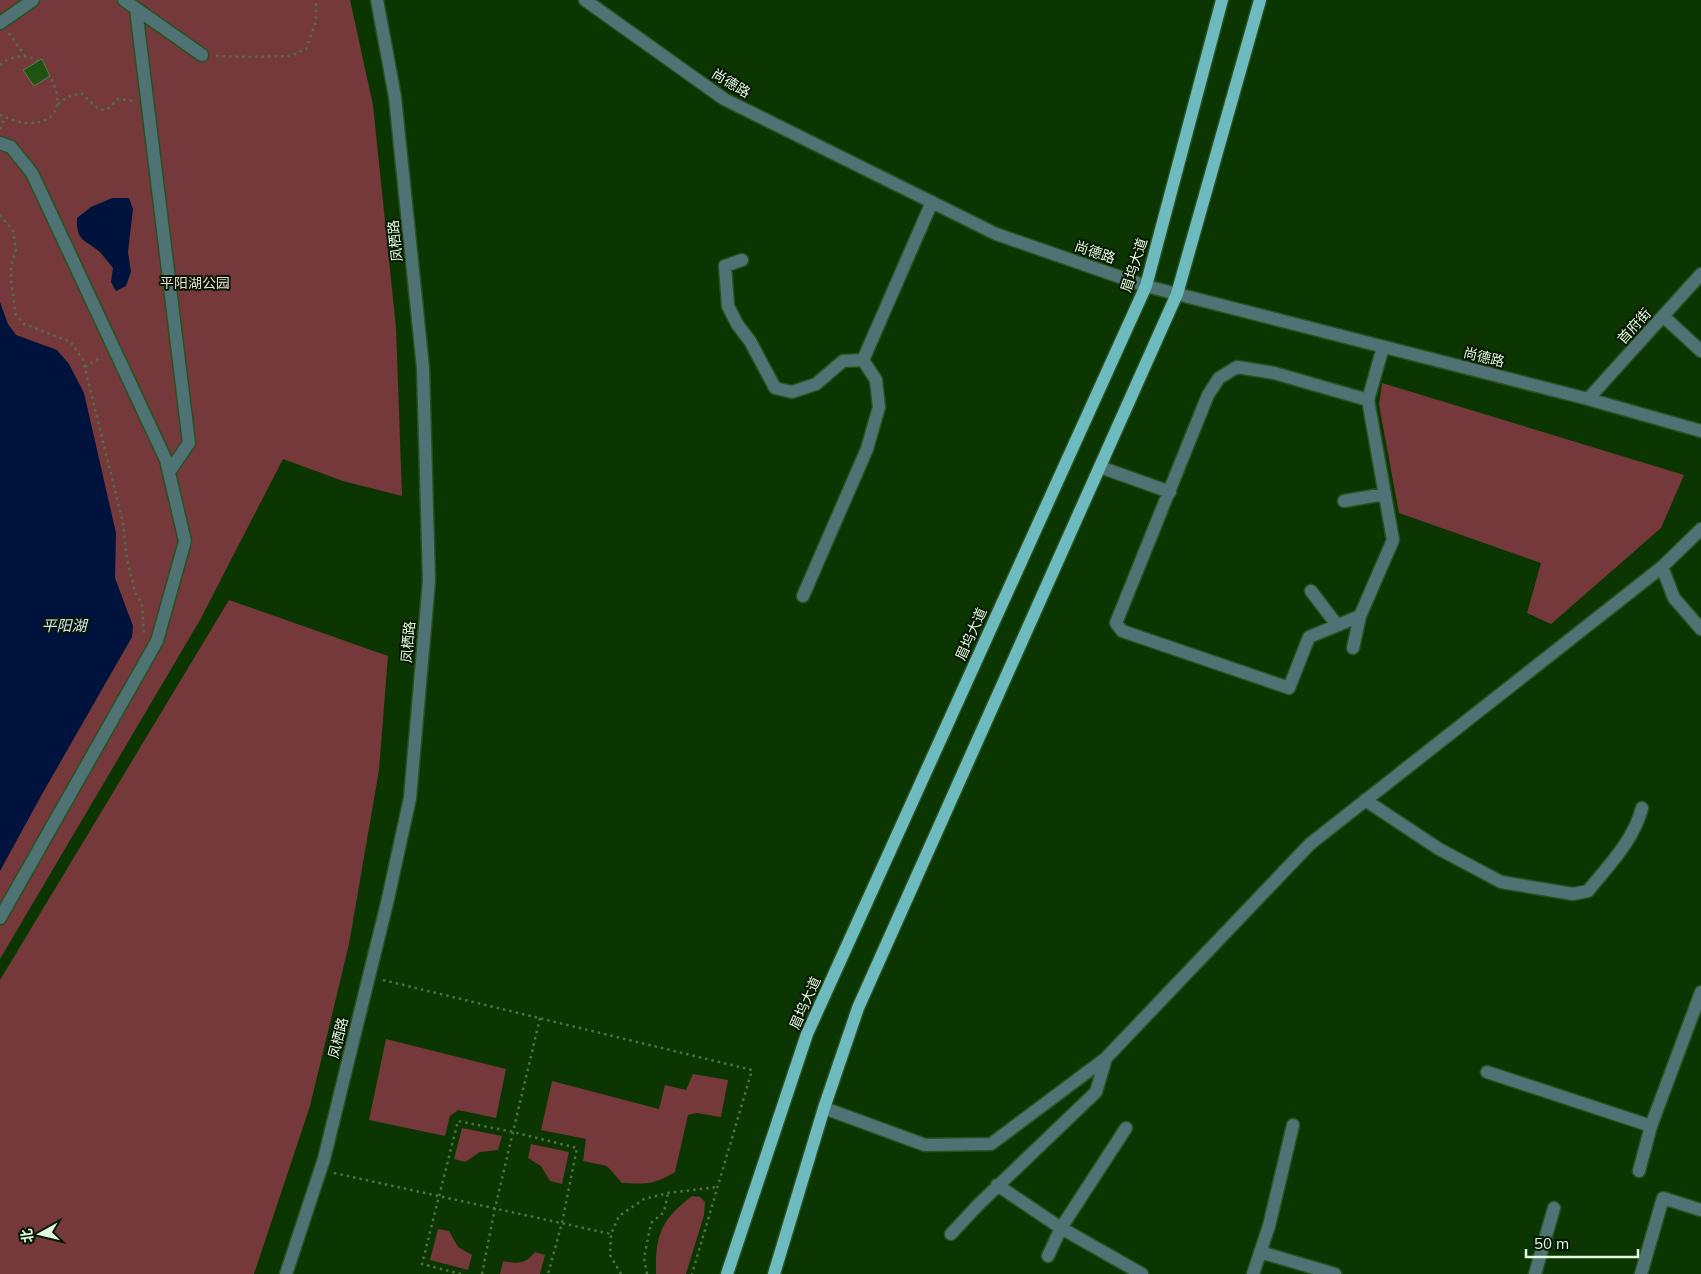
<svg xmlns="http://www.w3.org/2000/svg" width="1701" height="1274" viewBox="0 0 1701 1274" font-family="Mulish,'Noto Sans SC',sans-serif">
<rect width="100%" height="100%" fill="#0b3501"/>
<!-- green -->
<path fill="#75393b" d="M0,0H350L373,105L396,328L402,496L343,481L283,459L200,620L0,959Z
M1382,383L1684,475L1661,528L1551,624L1527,613L1541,563L1399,513L1379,405Z
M229,600L388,656L379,770L349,944L310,1106L254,1274H0V980Z
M386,1039L506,1069L496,1118L458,1110L450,1116L445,1136L369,1120Z
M693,1074L728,1080L721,1117L697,1113L688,1115L675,1172C654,1185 646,1184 622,1183L607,1166L583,1161L586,1139L541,1130L552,1081L659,1109L665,1085L686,1090Z
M462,1128L502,1136L498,1150L480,1152L465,1162L454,1159Z
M531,1144L569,1152L562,1184L550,1181L541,1166L528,1158Z
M692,1196L700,1197L705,1202L704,1215L686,1274H656C655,1235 661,1220 692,1196Z
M438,1229L449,1231L458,1247L472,1255L468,1270L430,1260Z
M535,1252L545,1255L540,1274H500L503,1261C517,1264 526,1264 535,1252Z"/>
<!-- water -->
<path fill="#00133d" d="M112,198H129L133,209L128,252L131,272L126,286L116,291L111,282L113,268C109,263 104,257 100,252C85,239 76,242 77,218L91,207Z
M0,302L8,324L16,335L57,350L69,364L84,393L116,533L115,578L133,626L132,637L41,796L0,871Z"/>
<!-- building -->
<path fill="#205212" stroke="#56804c" d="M42,59L50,76L34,86L23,70Z"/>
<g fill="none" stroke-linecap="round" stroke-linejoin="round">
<!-- minor casing -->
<g stroke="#295120" stroke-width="15">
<path id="minor" d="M124,0L202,55
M585,0L724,99L996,234L1146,286L1588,399L1701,431
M136,9L189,443L169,472
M0,23L33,0
M0,143L11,147L32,173L166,460L185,541L157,641L0,918
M742,260L725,266L728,306L737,324L750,341L775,388L792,392L816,384L843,361L863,360L876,380L879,407L867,449L803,596
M1663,316L1701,351
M863,360L932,202
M1588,399L1701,274
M1100,467L1170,492
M1344,501L1385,494
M1662,567L1674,598L1701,629
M1311,591L1337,625
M1360,616L1309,637L1289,688L1122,631L1116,623L1208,395L1219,378L1237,367L1274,373L1368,400
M1353,648L1360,616L1393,540L1368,400L1383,347
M1365,800L1439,849L1501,882L1573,894L1588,891C1608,866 1634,840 1642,808
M1487,1072L1651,1126
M824,1108L925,1145L991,1144L1106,1058L1310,844L1662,567L1701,529
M1639,1171L1651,1126L1701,992
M997,1185L1061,1228L1142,1274
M951,1234L978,1205L1096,1092L1106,1058
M1260,1252L1335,1274
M1048,1256L1061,1228L1126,1128
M286,1274L324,1159L387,903L410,798L429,581L423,368L395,97L377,0
M1253,1274L1269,1226L1293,1125
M1535,1274L1554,1208
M1641,1274L1663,1198L1701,1210"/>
</g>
<!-- major casing -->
<g stroke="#295120" stroke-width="15">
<path id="major" d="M727,1274L807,1034L1146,286L1222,0
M774,1274L824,1108L858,1008L1177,294L1260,0"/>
</g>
<!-- path -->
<path stroke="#4d7245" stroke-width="2.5" stroke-dasharray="2.5 4" stroke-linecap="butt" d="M9,33L25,56
M216,56L249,57L290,56L306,49L316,21V0
M0,65C12,55 25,54 38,61
M58,104L68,97L81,93C89,98 98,115 109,108C112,106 115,101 118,99L135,101
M0,115C9,118 20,124 30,123C62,122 62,98 50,76
M0,129L5,117
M0,215L13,231L16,250L11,265V281L16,315L24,324L71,342L83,360L123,523L127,559L135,592L142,604L144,633
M85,367L102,356
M383,980L752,1070L692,1274
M334,1173L611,1234
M461,1274L422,1264L458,1121L513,1132L577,1148L562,1223L548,1274
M482,1274L495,1208L540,1018
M621,1274L610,1255L611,1234L619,1216L644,1199L668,1193L717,1187
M647,1274L644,1258L651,1223L664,1212L668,1193"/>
<!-- minor -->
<use href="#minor" stroke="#4f7375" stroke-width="12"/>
<!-- major -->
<use href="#major" stroke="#6dbbbf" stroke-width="12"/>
</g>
<g text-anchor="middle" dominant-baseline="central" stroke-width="4" stroke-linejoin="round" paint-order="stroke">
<!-- street labels -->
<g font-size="14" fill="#e2fadd" stroke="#071804">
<text transform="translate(731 83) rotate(31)">尚德路</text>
<text transform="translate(395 241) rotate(-96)">凤栖路</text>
<text transform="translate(1095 252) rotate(19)">尚德路</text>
<text transform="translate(1134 265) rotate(-72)">眉坞大道</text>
<text transform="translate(1634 326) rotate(-48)">首府街</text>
<text transform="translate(1484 357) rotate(14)">尚德路</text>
<text transform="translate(971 634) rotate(-66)">眉坞大道</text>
<text transform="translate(408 642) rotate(-85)">凤栖路</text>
<text transform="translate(805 1003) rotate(-66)">眉坞大道</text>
<text transform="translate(338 1038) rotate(-76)">凤栖路</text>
</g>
<!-- park labels -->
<g font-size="14" fill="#f0d7d6" stroke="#071804">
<text x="195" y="283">平阳湖公园</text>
</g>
<!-- water labels -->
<g font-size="15" font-style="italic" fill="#d8e3f5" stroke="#071804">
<text x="64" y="625">平阳湖</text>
</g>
</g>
<!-- north arrow -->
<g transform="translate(40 1234) rotate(262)" stroke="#071804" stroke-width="4" paint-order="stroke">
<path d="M0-4L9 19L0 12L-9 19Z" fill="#e2fadd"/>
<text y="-8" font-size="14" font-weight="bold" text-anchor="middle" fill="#e2fadd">北</text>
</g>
<!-- scale -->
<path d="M1526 1249v8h112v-8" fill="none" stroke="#e2fadd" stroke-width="2.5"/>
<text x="1534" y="1249" font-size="15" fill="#e2fadd" stroke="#071804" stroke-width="4" paint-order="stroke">50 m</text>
</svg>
